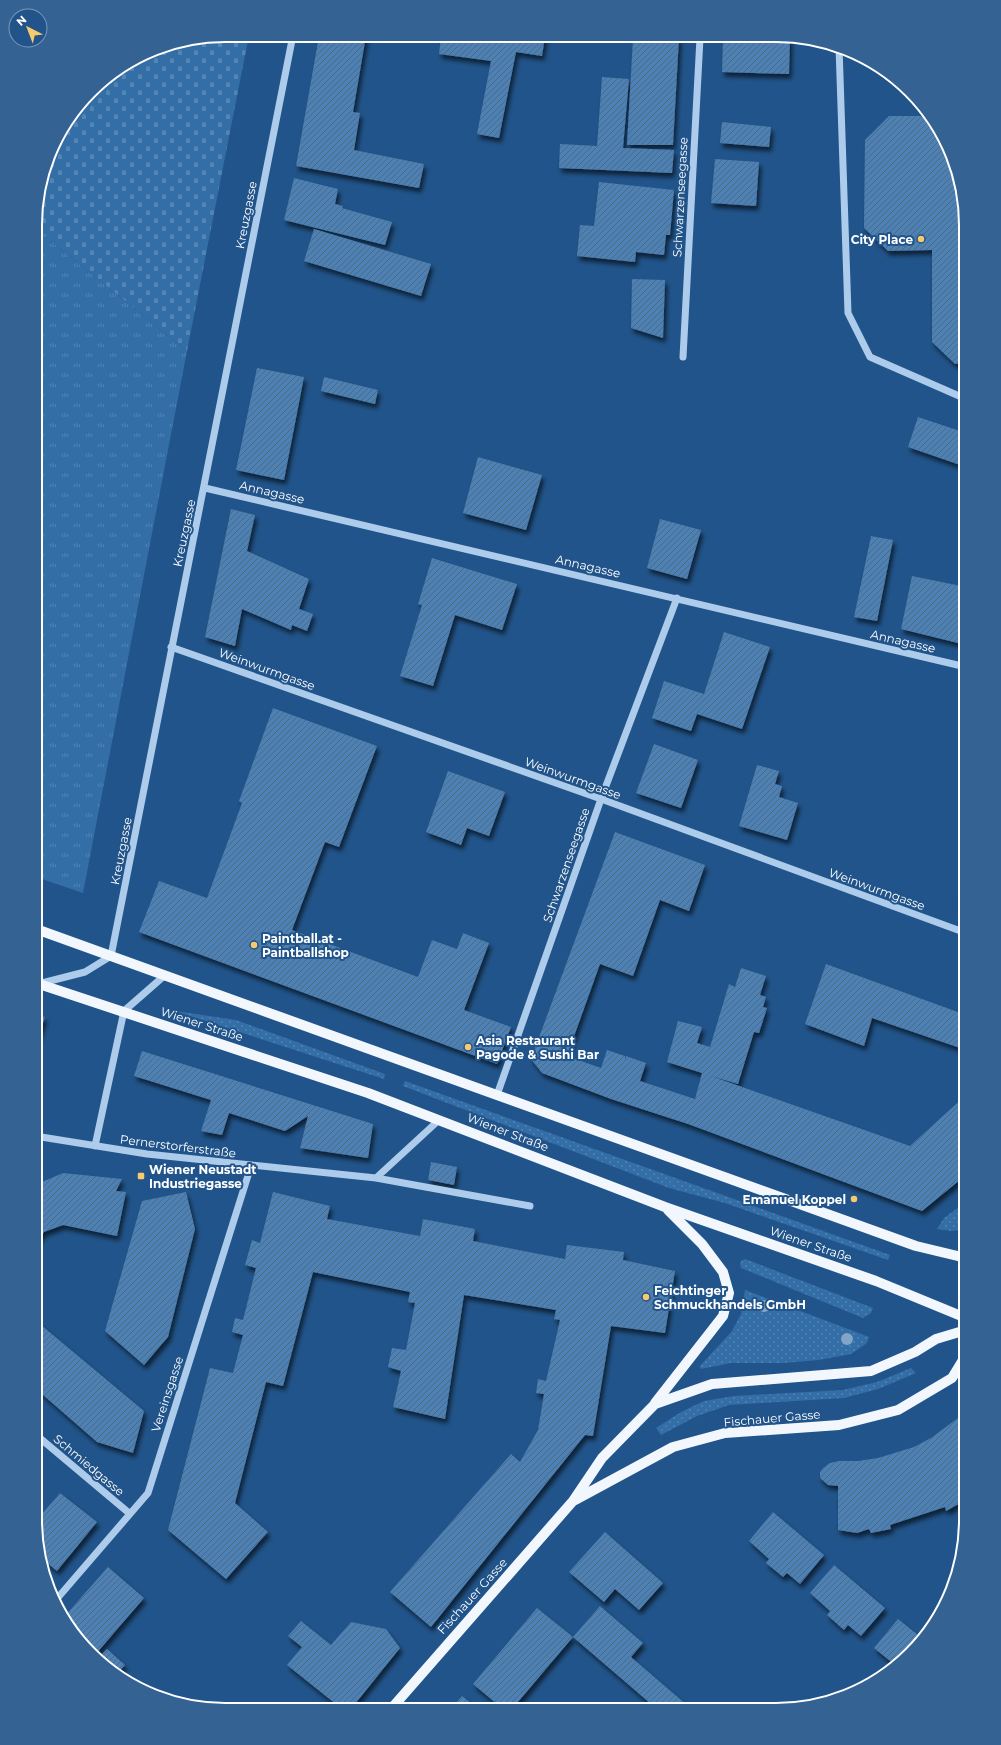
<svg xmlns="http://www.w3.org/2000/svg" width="1001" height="1745" viewBox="0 0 1001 1745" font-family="Montserrat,sans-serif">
<defs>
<pattern id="grass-dots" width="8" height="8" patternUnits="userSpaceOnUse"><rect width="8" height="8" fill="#346ea7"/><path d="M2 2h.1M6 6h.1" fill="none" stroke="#5284b4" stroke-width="1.8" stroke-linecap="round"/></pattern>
<pattern id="cemetery-stones" width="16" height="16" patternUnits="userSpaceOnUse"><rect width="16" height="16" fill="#346ea7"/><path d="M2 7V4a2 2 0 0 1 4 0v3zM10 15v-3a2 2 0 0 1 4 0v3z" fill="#5284b4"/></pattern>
<pattern id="park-tufts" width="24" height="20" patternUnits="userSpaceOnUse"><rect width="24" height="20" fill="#346ea7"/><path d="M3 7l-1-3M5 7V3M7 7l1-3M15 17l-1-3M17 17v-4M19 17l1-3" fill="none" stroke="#5284b4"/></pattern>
<pattern id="building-hatch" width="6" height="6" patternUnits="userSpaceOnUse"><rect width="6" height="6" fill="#4d80b3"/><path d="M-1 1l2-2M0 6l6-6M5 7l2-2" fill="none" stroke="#4d6985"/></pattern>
<filter id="shadow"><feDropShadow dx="2.5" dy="4.5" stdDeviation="2" flood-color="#0009"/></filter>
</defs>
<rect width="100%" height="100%" fill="#21548a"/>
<!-- grass -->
<path fill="url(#grass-dots)" d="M175,1011L236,1020L385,1074L384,1079Z
M405,1081L890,1255L888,1260L725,1203L669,1188L403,1086Z
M963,1204L966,1205V1229L952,1231L937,1229L944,1218Z
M745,1259L873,1308L871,1313L863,1318L741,1268L740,1264L741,1261Z
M745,1290L869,1337L867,1343L851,1354L819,1360L783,1363H731L701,1369L700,1366L732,1331L741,1314Z
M911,1368L916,1373L878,1389L844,1398L729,1405L697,1416L661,1435L656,1428L681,1412L704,1401L734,1396L843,1390L877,1382Z"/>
<!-- cemetery -->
<path fill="url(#cemetery-stones)" d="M225,35H249L187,351L37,230V201L55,141L100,82L153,49Z"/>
<!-- park -->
<path fill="url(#park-tufts)" d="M37,230L187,351L83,893L36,877Z"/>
<!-- building -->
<path fill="url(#building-hatch)" filter="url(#shadow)" d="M319,36H366L353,112L360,113L354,150L424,164L419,188L296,166Z
M441,36L545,37L542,56L516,52L499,138L477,134L491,61L439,54Z
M633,38H679L673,145H627Z
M723,38H790L789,74L722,72Z
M602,77L629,79L623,148L674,150L672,173L559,168L560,144L597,146Z
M889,116H930L956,164L966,225V363L955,364L932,342V250L888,251L864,228L865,140Z
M722,122L771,127L769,147L720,143Z
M715,159L759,162L756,206L711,203Z
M294,178L338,189L335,204L343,206L342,208L392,222L385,245L284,220Z
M599,182L674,190L670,235H666L664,255L636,252L635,262L577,256L580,225L594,226Z
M314,229L431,264L421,296L304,261Z
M632,279L665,280L663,338L631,328Z
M257,368L304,377L284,480L236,470Z
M324,377L378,390L375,404L321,391Z
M918,417L966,433V467L908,447Z
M478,457L542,475L526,530L463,513Z
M231,509L255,515L247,551L309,579L299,609L313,614L307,631L292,625L291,630L242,609L235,646L205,637Z
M660,519L701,530L687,579L647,568Z
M871,536L893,540L877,621L854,617Z
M432,558L517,584L502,630L455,615L433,686L400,676L422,605L418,604Z
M912,576L966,587V645L901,629Z
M724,632L770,647L742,729L697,714L691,731L652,718L664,681L704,694Z
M273,708L377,746L339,847L325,842L292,930L418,977L432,940L457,949L463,933L489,943L464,1010L511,1027L497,1064L139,932L159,881L207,898L242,803L239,801Z
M654,744L698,760L681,808L636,793Z
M757,765L779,771L775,784L782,786L779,797L798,803L787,840L739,826Z
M448,771L505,792L489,836L467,828L461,845L426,832Z
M965,826H966V908L958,905Z
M615,832L705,865L689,911L660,900L633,976L600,964L567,1056L601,1068L607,1050L625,1056V1060L626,1056L646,1063L640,1081L695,1099L702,1073L667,1062L678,1021L702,1027L697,1043L710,1047L729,984L735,987L741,968L766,976L760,995L766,997L763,1007L767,1008L759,1033L754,1032L738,1084L711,1076L910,1146L966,1095V1175L922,1211L688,1124L611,1099L542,1073L531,1059Z
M826,964L966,1015V1050L872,1018L864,1046L805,1024Z
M36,1015L45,1017L36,1043Z
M142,1051L373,1124L368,1158L300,1148L308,1116L285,1131L229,1113L222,1135L201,1131L211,1100L134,1076Z
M431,1162L457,1167L454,1185L428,1180Z
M63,1173L122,1179L116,1191L126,1192L117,1236L63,1225L44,1232L35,1244V1185Z
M186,1192L195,1229L168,1337L144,1365L105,1331L142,1201Z
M273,1192L330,1206L327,1219L420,1236L423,1219L475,1229L473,1241L565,1259L567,1245L624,1252L623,1260L675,1271L665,1333L611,1326L593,1436L585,1435L431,1627L390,1592L511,1454L520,1462L538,1430L544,1394L536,1393L538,1379L546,1381L560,1320L554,1319L556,1310L464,1295L445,1419L393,1407L401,1371L388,1367L392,1348L406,1350L415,1303L408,1302L410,1292L313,1272L283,1386L266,1382L235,1503L268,1532L226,1579L168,1530L210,1368L233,1373L243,1335L232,1332L235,1318L243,1320L256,1268L245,1265L252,1240L260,1243Z
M35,1320L144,1411L133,1453L97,1442L35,1388Z
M962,1415L966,1419V1500L946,1511L945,1507L890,1525L891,1529L871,1533L869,1529L857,1533L838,1530V1486L828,1485L820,1478V1472L823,1468L830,1463L839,1461H858L878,1458L914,1447L931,1438Z
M60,1493L97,1522L57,1571L41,1558L35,1522Z
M773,1512L824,1555L800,1584L787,1573L783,1577L766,1563L769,1559L749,1541Z
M605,1532L663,1583L639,1610L615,1589L604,1602L569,1572Z
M834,1565L885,1608L861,1636L848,1625L844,1630L827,1615L830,1611L810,1593Z
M108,1567L144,1598L95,1655L67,1626L63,1618Z
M600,1606L643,1643L631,1657L688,1706L685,1710H658L573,1637Z
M537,1608L573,1637L512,1709H503L473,1684Z
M898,1619L923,1639L890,1672L895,1665L874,1648Z
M301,1621L331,1645L351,1622L386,1629L400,1648L351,1709H342L287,1665L302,1647L288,1636Z
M107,1649L125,1665L116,1675L109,1671L98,1658Z
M462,1696L478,1709H451Z"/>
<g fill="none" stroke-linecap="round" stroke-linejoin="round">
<!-- minor -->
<path stroke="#adcceb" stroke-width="7" d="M839,47L848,313L870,357L966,399
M683,357L700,38
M205,488L966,667
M171,647L601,799L966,933
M38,984L85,972L111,956L293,35
M497,1095L601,799L677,598
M35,1136L147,1154L376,1178L530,1206
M95,1146L124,1011L164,976
M376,1178L439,1120
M35,1434L129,1513
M55,1601L148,1493L251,1166"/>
<!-- major -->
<path stroke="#f2f7fe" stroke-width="10" d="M36,929L916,1246L966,1258
M36,983L368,1093L665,1207L876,1281L966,1318
M655,1403L723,1316L729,1293L723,1272L702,1244L668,1210
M575,1500L673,1447L725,1433L839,1425L898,1410L952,1378L966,1355
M391,1709L573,1501L602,1458L655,1404L712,1384L871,1371L915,1352L936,1339L966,1330"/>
</g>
<!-- trees -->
<g fill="#82a4c6">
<circle cx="764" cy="1306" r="6"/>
<circle cx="847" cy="1339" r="6"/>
</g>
<!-- markers -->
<g fill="#f8ca6e" stroke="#21548a" stroke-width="1.5">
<circle cx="921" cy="239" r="4"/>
<circle cx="254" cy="945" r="4"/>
<circle cx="468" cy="1047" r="4"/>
<rect x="137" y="1172" width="8" height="8" rx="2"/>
<circle cx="854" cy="1199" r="4"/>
<circle cx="646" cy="1297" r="4"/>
</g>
<g text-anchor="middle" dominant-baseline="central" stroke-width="4" stroke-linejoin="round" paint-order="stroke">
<!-- street labels -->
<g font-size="12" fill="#fff" stroke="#21548a">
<text transform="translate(680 197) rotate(-87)">Schwarzenseegasse</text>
<text transform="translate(246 215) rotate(-79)">Kreuzgasse</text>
<text transform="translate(272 492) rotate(13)">Annagasse</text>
<text transform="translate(184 533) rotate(-78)">Kreuzgasse</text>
<text transform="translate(588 566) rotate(13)">Annagasse</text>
<text transform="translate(903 641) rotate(13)">Annagasse</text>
<text transform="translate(267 669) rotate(20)">Weinwurmgasse</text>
<text transform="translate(573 778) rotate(20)">Weinwurmgasse</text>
<text transform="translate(121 851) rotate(-79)">Kreuzgasse</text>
<text transform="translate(566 865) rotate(-71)">Schwarzenseegasse</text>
<text transform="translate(877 889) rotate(20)">Weinwurmgasse</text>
<text transform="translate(202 1024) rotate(18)">Wiener Straße</text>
<text transform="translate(508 1132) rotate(21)">Wiener Straße</text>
<text transform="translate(178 1146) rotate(7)">Pernerstorferstraße</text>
<text transform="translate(811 1244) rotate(19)">Wiener Straße</text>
<text transform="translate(167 1394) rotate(-72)">Vereinsgasse</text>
<text transform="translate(772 1418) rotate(-5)">Fischauer Gasse</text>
<text transform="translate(89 1465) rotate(40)">Schmiedgasse</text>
<text transform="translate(472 1596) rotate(-48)">Fischauer Gasse</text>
</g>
<!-- poi labels -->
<g font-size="12" font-weight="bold" fill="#fff" stroke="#21548a" text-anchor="start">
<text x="913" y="239" text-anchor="end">City Place</text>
<text x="262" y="938">Paintball.at -<tspan x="262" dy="14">Paintballshop</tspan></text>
<text x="476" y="1040">Asia Restaurant<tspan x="476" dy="14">Pagode &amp; Sushi Bar</tspan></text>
<text x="149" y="1169">Wiener Neustadt<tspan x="149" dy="14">Industriegasse</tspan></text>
<text x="846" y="1199" text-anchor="end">Emanuel Koppel</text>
<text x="654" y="1290">Feichtinger<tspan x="654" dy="14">Schmuckhandels GmbH</tspan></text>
</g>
</g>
<!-- crop -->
<path d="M0 0H1001V1745H0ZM225 42H776A183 183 0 0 1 959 225V1520A183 183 0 0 1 776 1703H225A183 183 0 0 1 42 1520V225A183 183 0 0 1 225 42Z" fill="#336293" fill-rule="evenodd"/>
<path fill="none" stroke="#fff" stroke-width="2" d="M225 42H776A183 183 0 0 1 959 225V1520A183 183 0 0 1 776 1703H225A183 183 0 0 1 42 1520V225A183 183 0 0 1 225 42Z"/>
<!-- north arrow -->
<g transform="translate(28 28) rotate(318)"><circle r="19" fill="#21548a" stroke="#7a98b9"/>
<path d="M0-3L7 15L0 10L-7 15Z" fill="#f8ca6e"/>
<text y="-6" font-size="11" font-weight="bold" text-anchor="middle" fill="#ffffff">N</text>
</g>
</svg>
